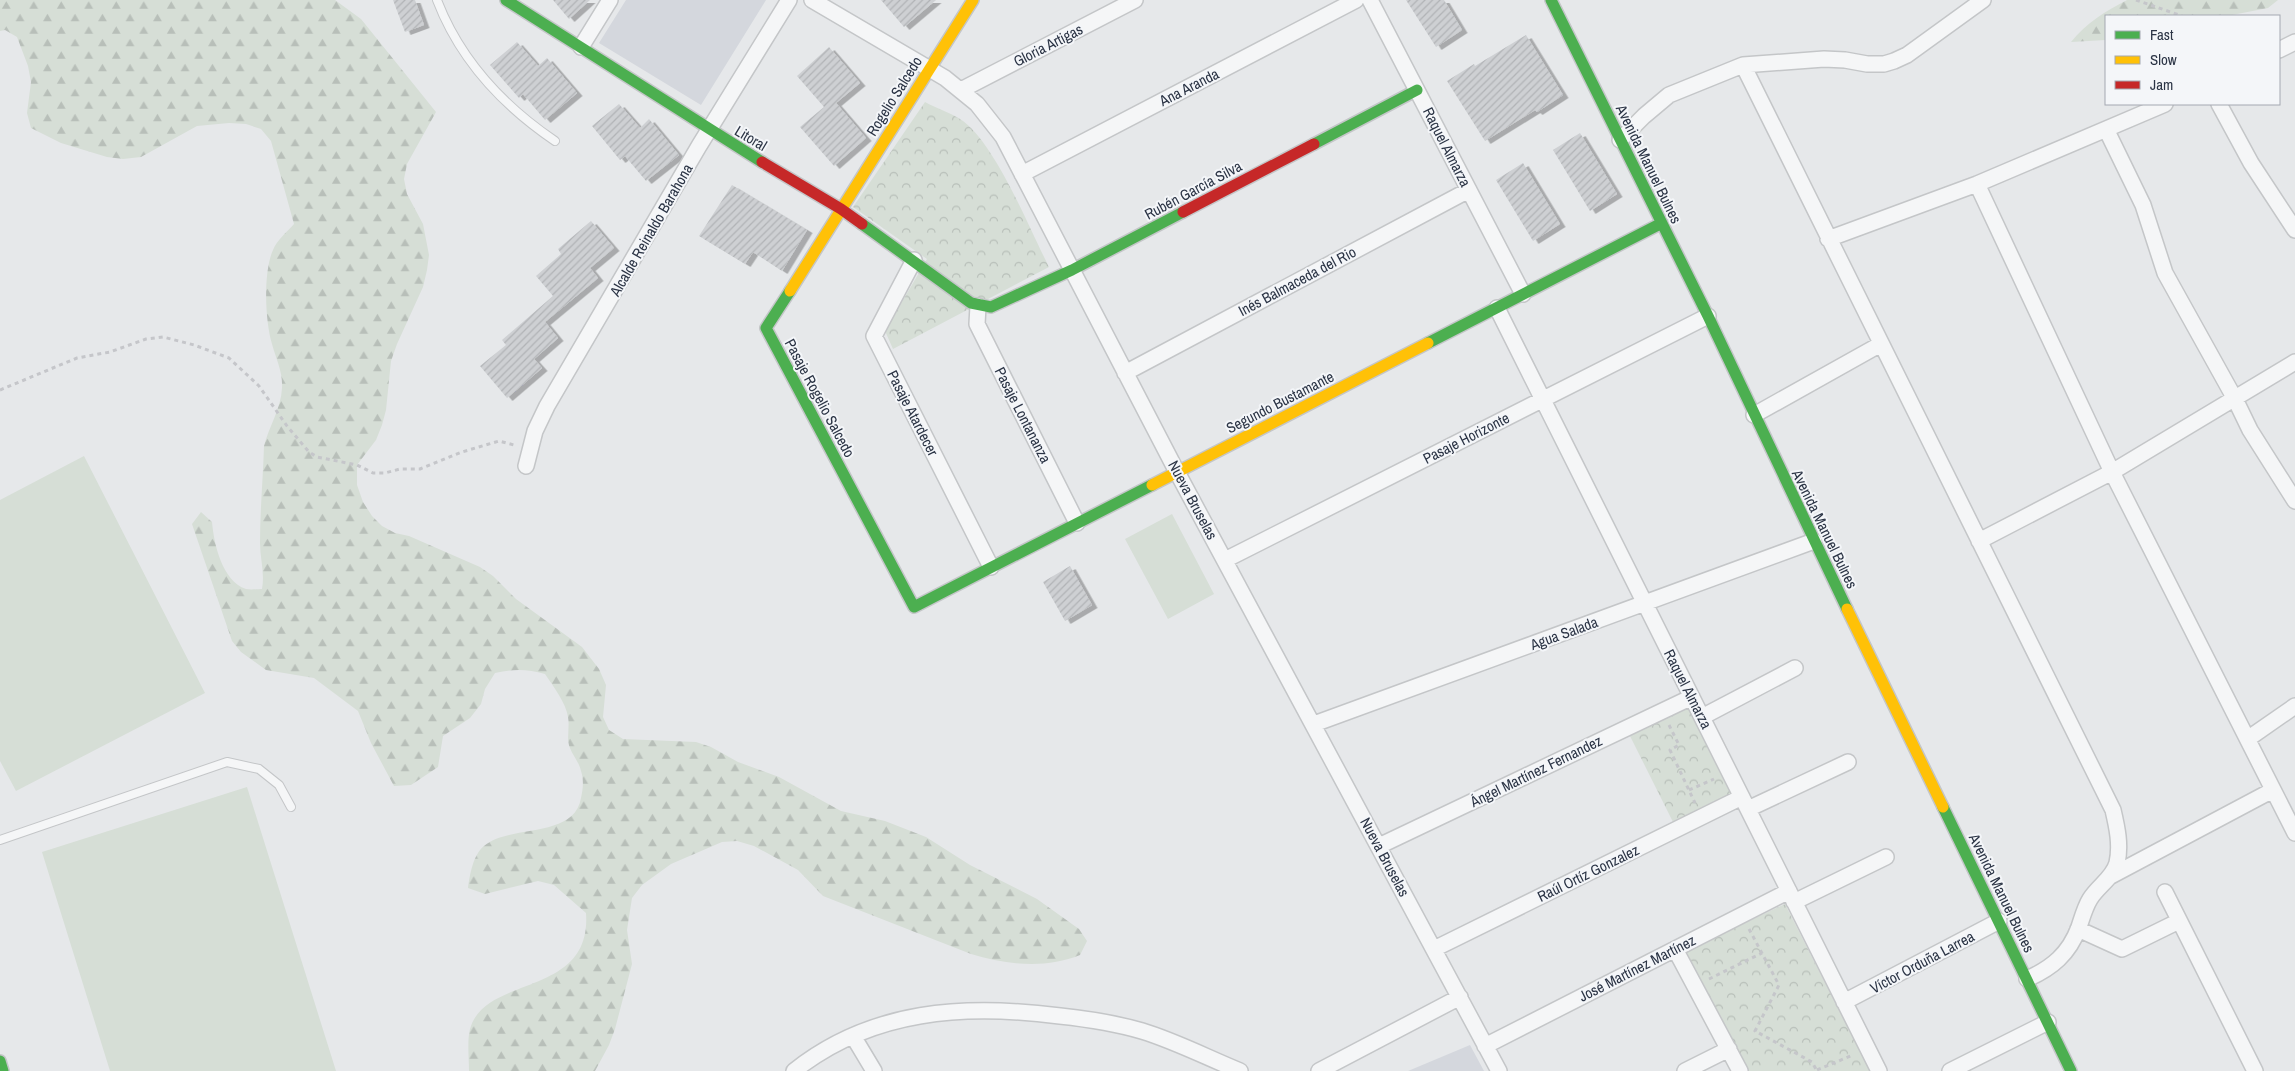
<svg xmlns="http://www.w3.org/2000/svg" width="2295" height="1071" viewBox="0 0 2295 1071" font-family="'Archivo Narrow',sans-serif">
<defs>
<pattern id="forest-firs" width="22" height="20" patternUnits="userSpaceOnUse" patternTransform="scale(1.25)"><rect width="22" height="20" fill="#d6ded6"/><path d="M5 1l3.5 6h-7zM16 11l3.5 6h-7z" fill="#b8bfb9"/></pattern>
<pattern id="park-crowns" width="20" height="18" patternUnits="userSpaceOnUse" patternTransform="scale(1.25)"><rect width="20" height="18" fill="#d6ded6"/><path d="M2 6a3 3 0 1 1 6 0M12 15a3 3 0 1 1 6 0" fill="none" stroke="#b8bfb9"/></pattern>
<pattern id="building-hatch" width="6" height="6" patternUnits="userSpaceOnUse" patternTransform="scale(1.25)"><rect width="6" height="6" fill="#ced0d3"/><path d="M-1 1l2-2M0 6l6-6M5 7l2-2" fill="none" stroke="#b1b3b6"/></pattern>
<filter id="shadow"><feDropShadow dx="5.5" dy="3" stdDeviation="0" flood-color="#0004"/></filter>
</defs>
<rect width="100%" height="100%" fill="#e6e8ea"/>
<!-- built -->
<path fill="#d4d7dd" d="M626,0H766L701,105L599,43Z
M1470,1045L1484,1071H1408Z"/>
<!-- forest -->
<path fill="url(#forest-firs)" d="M0,0H335L361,19L436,112L407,164L404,179L407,194L423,224L429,255L427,270L423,287L397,344L391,361L386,410L382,425L376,440L357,465V485L363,502L372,516L382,526L395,533L409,536L480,567L493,576L516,599L582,647L599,669L606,685L603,717L609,730L623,739L696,742L711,747L738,762L779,777L841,811L885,821L926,837L970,865L1037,899L1079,929L1087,941L1080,955C1046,969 1007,965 971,954L823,896L798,870L754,846L737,841L722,842L671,864L642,885L632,898L627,930L632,964L615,1029L609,1045L595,1071H469C469,1058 467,1041 470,1029C485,974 592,998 586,913L554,885L538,881L485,894L468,888C470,874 473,855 484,846C510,824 574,839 581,798C583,789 584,780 581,771C579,762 573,756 570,748C566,739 570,727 568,717C566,703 553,686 545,674C527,669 513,669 495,673L485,689L481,704L470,718L443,736L438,767L411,785L394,786L371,743L358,711L314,678L266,670L241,652L232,641L192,524L201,512L212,522C214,544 222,581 246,589C251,590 258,589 262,589C265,573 260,559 260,543C260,511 263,478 264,446C269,426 281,409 282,388C283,372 276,359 272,344C265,321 263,272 273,250C277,240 287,232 294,224L271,141L261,129L246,124L229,123L197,126L141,157L123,159L107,157L61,143L31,128L27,113L31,82L28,66L17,37L5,30L0,31Z
M2127,0H2278L2268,8L2227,16H2106V40L2071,42C2086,23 2106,11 2127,0Z"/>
<!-- park -->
<path fill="url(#park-crowns)" d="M925,102C936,108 949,112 960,119C994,140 1030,230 1049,267L893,349L885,331L927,259L853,207Z
M1690,706L1735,795L1674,824L1629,734Z
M1785,904L1870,1071H1748L1686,951Z"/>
<!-- pitch -->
<path fill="#d6ded6" d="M84,456L205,693L16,791L0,761V500Z
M1172,514L1214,594L1168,619L1125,539Z
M247,787L336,1071H110L42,852Z"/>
<!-- building -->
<path fill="url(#building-hatch)" filter="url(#shadow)" d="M393,0H415L424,25L405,32Z
M553,0H590L569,19Z
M881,0H936L904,27Z
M1406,0H1444L1462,30L1436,47Z
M1526,35L1563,95L1537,112L1535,110L1485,141L1447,81L1474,64L1475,66Z
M517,42L538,66L547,58L577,93L545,120L523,94L519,98L490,65Z
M829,47L860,83L836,103L866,138L834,166L800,127L824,107L797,76Z
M619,104L640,128L649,119L679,155L646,181L625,156L620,160L592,126Z
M1580,133L1617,194L1590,211L1553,150Z
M1523,163L1560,224L1533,241L1496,180Z
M732,185L807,230L782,271L753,252L745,264L699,236Z
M591,221L614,248L590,268L598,278L545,322L558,338L534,359L542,368L507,398L480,366L506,345L502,340L553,296L536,276L561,254L558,249Z
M1070,566L1092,605L1065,621L1043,582Z"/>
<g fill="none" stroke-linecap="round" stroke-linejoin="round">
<!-- lane casing -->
<g stroke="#c4c6c8" stroke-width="10">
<path id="lane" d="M437,0C460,60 502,105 555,141
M0,840L227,762L259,769L279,785L291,807"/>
</g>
<!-- street casing -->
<g stroke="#c4c6c8" stroke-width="18">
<path id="street" d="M812,0L945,78L977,104L1003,137L1177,472L1499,1071
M1370,0L1523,294
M581,47L610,0
M2279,50L2295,42
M1743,65L2113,810C2117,827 2121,845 2117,863C2113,878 2098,886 2090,899C2085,907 2082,918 2079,927C2069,954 2052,968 2027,979
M961,90L1135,0
M2219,104L2251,163L2295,230
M2106,129L2143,205L2165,273L2235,399L2250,430L2295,501
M1620,140L1644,116L1669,95L1743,65L1824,59L1845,60L1867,64H1884L1894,61L1907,55L1983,0
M1022,174L1356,0
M1977,184L2112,472L2295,833
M1828,239L1977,184L2165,104
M914,260L874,336L991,567
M978,306L977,324L1077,523
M1497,308L1879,1071
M1125,373L1469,190
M1754,415L1881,344
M526,466L535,431L547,406L699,146L789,0
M1979,541L2112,472L2295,362
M1225,560L1708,316
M1702,717L1795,668
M1314,724L1814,541
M2249,738L2295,706
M1748,809L1848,762
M1379,846L1692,697
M2111,876L2273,790
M2165,892L2255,1071
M1794,902L1886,857
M2078,929L2122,949L2179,921
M1434,949L1742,797
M1675,949L1740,1071
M1844,1002L1999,921
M853,1036L874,1071
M1485,1046L1789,891
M794,1071C872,1009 965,1004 1060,1016C1088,1019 1115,1023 1142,1031C1175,1041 1208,1058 1240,1071
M1319,1071L1460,997
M1685,1071L1729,1049
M1950,1071L2048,1022"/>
</g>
<!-- fast casing -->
<g stroke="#c4c6c8" stroke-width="14">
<path id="fast" d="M506,0L762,162
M1551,0L1708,316L1847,609
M1314,144L1417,90
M862,224L971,303L991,307L1072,270L1183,212
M790,291L766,328L914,607L1152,485
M1428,343L1660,224
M1943,807L2071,1071
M0,1061L3,1071"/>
</g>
<!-- slow casing -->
<g stroke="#c4c6c8" stroke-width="14">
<path id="slow" d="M790,291L973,0
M1152,485L1428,343
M1847,609L1943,807"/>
</g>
<!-- jam casing -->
<g stroke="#c4c6c8" stroke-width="14">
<path id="jam" d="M762,162L841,209L862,224
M1183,212L1314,144"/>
</g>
<!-- path -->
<path stroke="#c5c6ca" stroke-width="3" stroke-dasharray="4 4" stroke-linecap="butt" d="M2136,0L2182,16
M0,390L77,358L110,352L146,339L163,337L194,345L229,358L259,386L287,426L309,452L317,457L357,465L373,473H385L400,469H420L462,452L499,441L514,445
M1669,725L1679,745L1670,750L1695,803
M1689,790L1714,779
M1749,929L1779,985L1755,1031L1812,1062L1817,1071
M1709,979L1762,953
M1817,1070L1853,1055"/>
<!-- lane -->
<use href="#lane" stroke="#f5f6f7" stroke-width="8"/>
<!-- street -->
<use href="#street" stroke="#f5f6f7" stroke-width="15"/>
<!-- fast -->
<use href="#fast" stroke="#4caf50" stroke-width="11"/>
<!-- slow -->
<use href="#slow" stroke="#ffc107" stroke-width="11"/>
<!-- jam -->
<use href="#jam" stroke="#c62828" stroke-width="11"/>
</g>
<g text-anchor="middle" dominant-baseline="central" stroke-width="4" stroke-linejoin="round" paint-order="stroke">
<!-- street labels -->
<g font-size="15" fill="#2b3445" stroke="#f4f6f9">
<text transform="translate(1048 45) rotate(-27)">Gloria Artigas</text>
<text transform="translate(1189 87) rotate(-27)">Ana Aranda</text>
<text transform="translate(894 96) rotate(-58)">Rogelio Salcedo</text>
<text transform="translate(751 138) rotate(31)">Litoral</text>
<text transform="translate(1447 147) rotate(63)">Raquel Almarza</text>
<text transform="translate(1649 164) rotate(64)">Avenida Manuel Bulnes</text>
<text transform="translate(1193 190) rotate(-28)">Rubén García Silva</text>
<text transform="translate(651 230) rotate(-60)">Alcalde Reinaldo Barahona</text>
<text transform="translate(1297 281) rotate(-28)">Inés Balmaceda del Rio</text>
<text transform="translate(820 398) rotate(62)">Pasaje Rogelio Salcedo</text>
<text transform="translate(1280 402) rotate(-27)">Segundo Bustamante</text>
<text transform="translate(913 413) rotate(63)">Pasaje Atardecer</text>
<text transform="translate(1023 415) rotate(63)">Pasaje Lontananza</text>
<text transform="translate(1466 438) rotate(-27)">Pasaje Horizonte</text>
<text transform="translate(1193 500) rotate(62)">Nueva Bruselas</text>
<text transform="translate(1825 529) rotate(64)">Avenida Manuel Bulnes</text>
<text transform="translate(1564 633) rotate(-20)">Agua Salada</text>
<text transform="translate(1688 689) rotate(63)">Raquel Almarza</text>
<text transform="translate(1536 771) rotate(-26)">Ángel Martínez Fernandez</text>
<text transform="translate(1385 857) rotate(62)">Nueva Bruselas</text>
<text transform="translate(1588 873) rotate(-26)">Raúl Ortíz Gonzalez</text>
<text transform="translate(2002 893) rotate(64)">Avenida Manuel Bulnes</text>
<text transform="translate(1922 962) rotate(-28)">Víctor Orduña Larrea</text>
<text transform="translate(1637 968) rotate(-27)">José Martínez Martínez</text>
</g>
</g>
<!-- legend -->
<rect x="2105" y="15" width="175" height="90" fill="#f4f6f9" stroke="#a4a8b1"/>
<rect x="2115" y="31" width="25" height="8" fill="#4caf50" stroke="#a4a8b1"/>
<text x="2150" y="40" font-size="15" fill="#2b3445">Fast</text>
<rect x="2115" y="56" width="25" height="8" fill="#ffc107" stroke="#a4a8b1"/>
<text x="2150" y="65" font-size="15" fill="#2b3445">Slow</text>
<rect x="2115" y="81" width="25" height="8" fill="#c62828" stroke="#a4a8b1"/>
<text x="2150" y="90" font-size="15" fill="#2b3445">Jam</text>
</svg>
